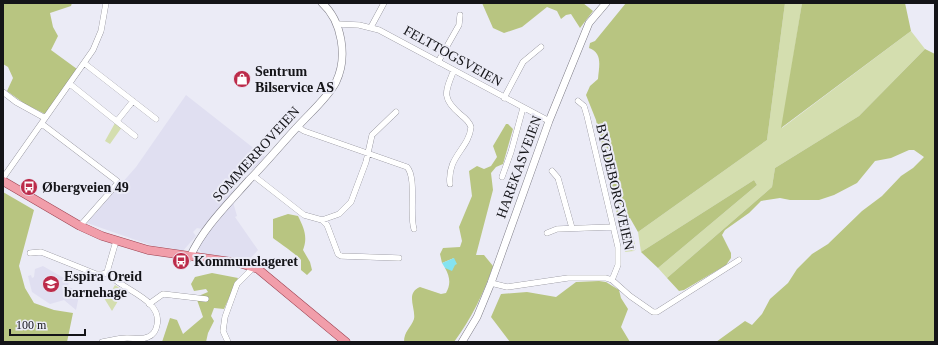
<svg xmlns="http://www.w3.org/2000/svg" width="938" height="345" viewBox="0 0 938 345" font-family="'Times New Roman',serif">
<rect width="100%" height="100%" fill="#ebebf6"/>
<!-- built -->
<path fill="#e0dff1" d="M186,95L265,157L252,170H239L231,179L235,189L202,229L197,228L193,232L196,236L181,253L172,248L153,246L87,223L136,167Z
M233,202L237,216L235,217L258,250L248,261L203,255L199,249L200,243L207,234Z
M43,266L69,281L68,287L80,291L76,310L64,300L50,304L32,292L28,276L31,275L32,278L34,277L35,269Z"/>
<!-- green -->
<path fill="#d4deaf" d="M785,3H802L782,128L911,31L925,49L859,116L775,168L772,187L667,278L658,268L757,185L754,180L641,252L638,232L767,140Z
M115,123L122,127L110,144L105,141Z
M629,218L636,249L634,251L625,252L619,222Z
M115,285L124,291L112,311L104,298L109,289L112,290Z"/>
<!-- forest -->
<path fill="#b8c581" d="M3,3H72L71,6L50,13L53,27L58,36L51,50L77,69L45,114L25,104L7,91L13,78L8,67L3,64Z
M482,3H583L593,11L580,28L571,14L566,15L561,19L557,11L547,7L522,27L504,33L493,28Z
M626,3H785L767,140L638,232L630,218H618L610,185L612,169L604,158L596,120L586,95L590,86L598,79C599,66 603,53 589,48L590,43L595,41Z
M802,3H905L911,31L781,128Z
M925,49L935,54V342H716L745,321L752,325L762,314L770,299L788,283L797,269L812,254L828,244L862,211L882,196L901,176L913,168L924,157L914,150H909L891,158L875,161L857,183L834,195L819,200H790L780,198L761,201L749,213L725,230L722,235L731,253V258L726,265L684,290L679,291L667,278L772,187L775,168L859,116Z
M506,124H508L513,129L503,164L496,167L491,173L493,190L476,255H484L493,266C484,293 471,319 454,342H404C404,331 411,328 414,319C416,308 405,293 420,287L441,294L446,293C451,284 450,277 445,268L454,258L442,263L440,254L443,248L460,247L462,241L459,227L472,196L469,171L477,166L484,169L491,166L497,157L493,146Z
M754,180L757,185L658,268L641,252Z
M3,192L34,210L19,266L25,288L34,303L54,310L73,313L67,342H3Z
M288,214L298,216C304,228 308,237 303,250L310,262L312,270L307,275L301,270C301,267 301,263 301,260C300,257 278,242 273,238V219Z
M212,273L238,278L224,309L214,308L211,316L214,321L208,333L206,342H162L170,318L177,320L183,334L203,317L196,297L208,292L206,289L194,291L191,284L195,277Z
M599,281L606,282L619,290L621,298L628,309L621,327L630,342H510L491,317L501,294L527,292L556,297L576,282Z"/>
<!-- water -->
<path fill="#84e3f0" d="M454,258L457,264L455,265L452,271L445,268L442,263Z"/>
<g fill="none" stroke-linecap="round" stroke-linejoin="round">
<!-- minor casing -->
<g stroke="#7d7c86" stroke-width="6">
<path id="minor" d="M337,24L359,25L379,30L549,121
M371,27L384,3
M438,62L459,25L460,15
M84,63L156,119
M70,84L135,136
M3,92L16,102L45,118
M504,98L523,62L541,47
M578,101L584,106L587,116L618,247V265L612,280
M117,121L133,101
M42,124L117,181V184L80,226
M298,127L304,131L407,167C417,178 409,214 414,229
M552,171L558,178L572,228
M254,176L304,215L322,220L327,225L338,254L341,256L399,258
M502,177L511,152L523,108
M3,178L93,50L101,31L106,3
M450,184C447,156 469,149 471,127C469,121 465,118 461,115C441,98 445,92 454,70
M322,220L339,214L351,202L366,162L372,135L396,112
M547,233L557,229L613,227
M30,253L41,252L96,274H103L107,272
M491,283L507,287L568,278H606L612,280L630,296L653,312H657L739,260
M149,304L163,294L206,299
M102,342C110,341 118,338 127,338C134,338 142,340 148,337C153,335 156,331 157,325C163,298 118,289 107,272L116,241
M228,342L223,331L225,317L237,284L254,267"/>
</g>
<!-- tertiary casing -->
<g stroke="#7d7c86" stroke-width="8">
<path id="tertiary" d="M190,257C203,228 228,204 249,180C267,162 283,142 300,124C312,111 328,97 336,82C348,57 342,21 322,3
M462,342L477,317L491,283L549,121L589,23L606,3"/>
</g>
<!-- primary casing -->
<g stroke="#9d4352" stroke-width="9">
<path id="primary" d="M3,181L80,226L102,236L148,250L239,263L258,269L346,342"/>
</g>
<!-- minor -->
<use href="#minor" stroke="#fff" stroke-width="5.5"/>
<!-- tertiary -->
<use href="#tertiary" stroke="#fff" stroke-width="7"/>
<!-- primary -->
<use href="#primary" stroke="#f19eaa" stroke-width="8"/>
</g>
<!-- icons -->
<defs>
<g id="shop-disc" transform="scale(0.9)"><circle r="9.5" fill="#bc2b4a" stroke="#ebebf6"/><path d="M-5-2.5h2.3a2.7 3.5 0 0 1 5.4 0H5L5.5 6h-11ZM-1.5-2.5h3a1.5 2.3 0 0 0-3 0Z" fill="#fff"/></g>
<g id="bus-disc" transform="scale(0.9)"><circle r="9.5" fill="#bc2b4a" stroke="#ebebf6"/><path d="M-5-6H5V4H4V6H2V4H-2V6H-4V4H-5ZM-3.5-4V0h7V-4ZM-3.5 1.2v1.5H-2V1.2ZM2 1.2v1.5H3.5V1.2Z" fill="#fff"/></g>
<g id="school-disc" transform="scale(0.9)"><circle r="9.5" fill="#bc2b4a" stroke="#ebebf6"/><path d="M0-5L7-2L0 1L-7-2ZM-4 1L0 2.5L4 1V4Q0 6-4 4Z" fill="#fff"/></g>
</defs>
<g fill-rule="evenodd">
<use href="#shop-disc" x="242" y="79"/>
<use href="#bus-disc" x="29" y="187"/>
<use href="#bus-disc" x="181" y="261"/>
<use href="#school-disc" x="51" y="284"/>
</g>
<g text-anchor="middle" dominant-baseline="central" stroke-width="4" stroke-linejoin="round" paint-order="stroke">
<!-- street labels -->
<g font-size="14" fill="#141418" stroke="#ebebf6">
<text transform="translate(453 56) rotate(29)">FELTTOGSVEIEN</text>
<text transform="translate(256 154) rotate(-48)">SOMMERROVEIEN</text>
<text transform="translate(519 167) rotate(-70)">HAREKASVEIEN</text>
<text transform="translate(615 187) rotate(77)">BYGDEBORGVEIEN</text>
</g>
<!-- poi labels -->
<g font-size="14" font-weight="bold" fill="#141418" stroke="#ebebf6" text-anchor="start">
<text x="255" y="71">Sentrum<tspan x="255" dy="16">Bilservice AS</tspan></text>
<text x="42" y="187">Øbergveien 49</text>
<text x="194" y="261">Kommunelageret</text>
<text x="64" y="276">Espira Oreid<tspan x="64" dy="16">barnehage</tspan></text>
</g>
</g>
<!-- border -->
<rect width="938" height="345" fill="none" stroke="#141418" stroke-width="8"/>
<!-- scale -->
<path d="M10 329v6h75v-6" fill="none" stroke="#141418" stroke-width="2"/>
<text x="16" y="329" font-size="12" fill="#141418" stroke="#ebebf6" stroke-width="3" paint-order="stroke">100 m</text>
</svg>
